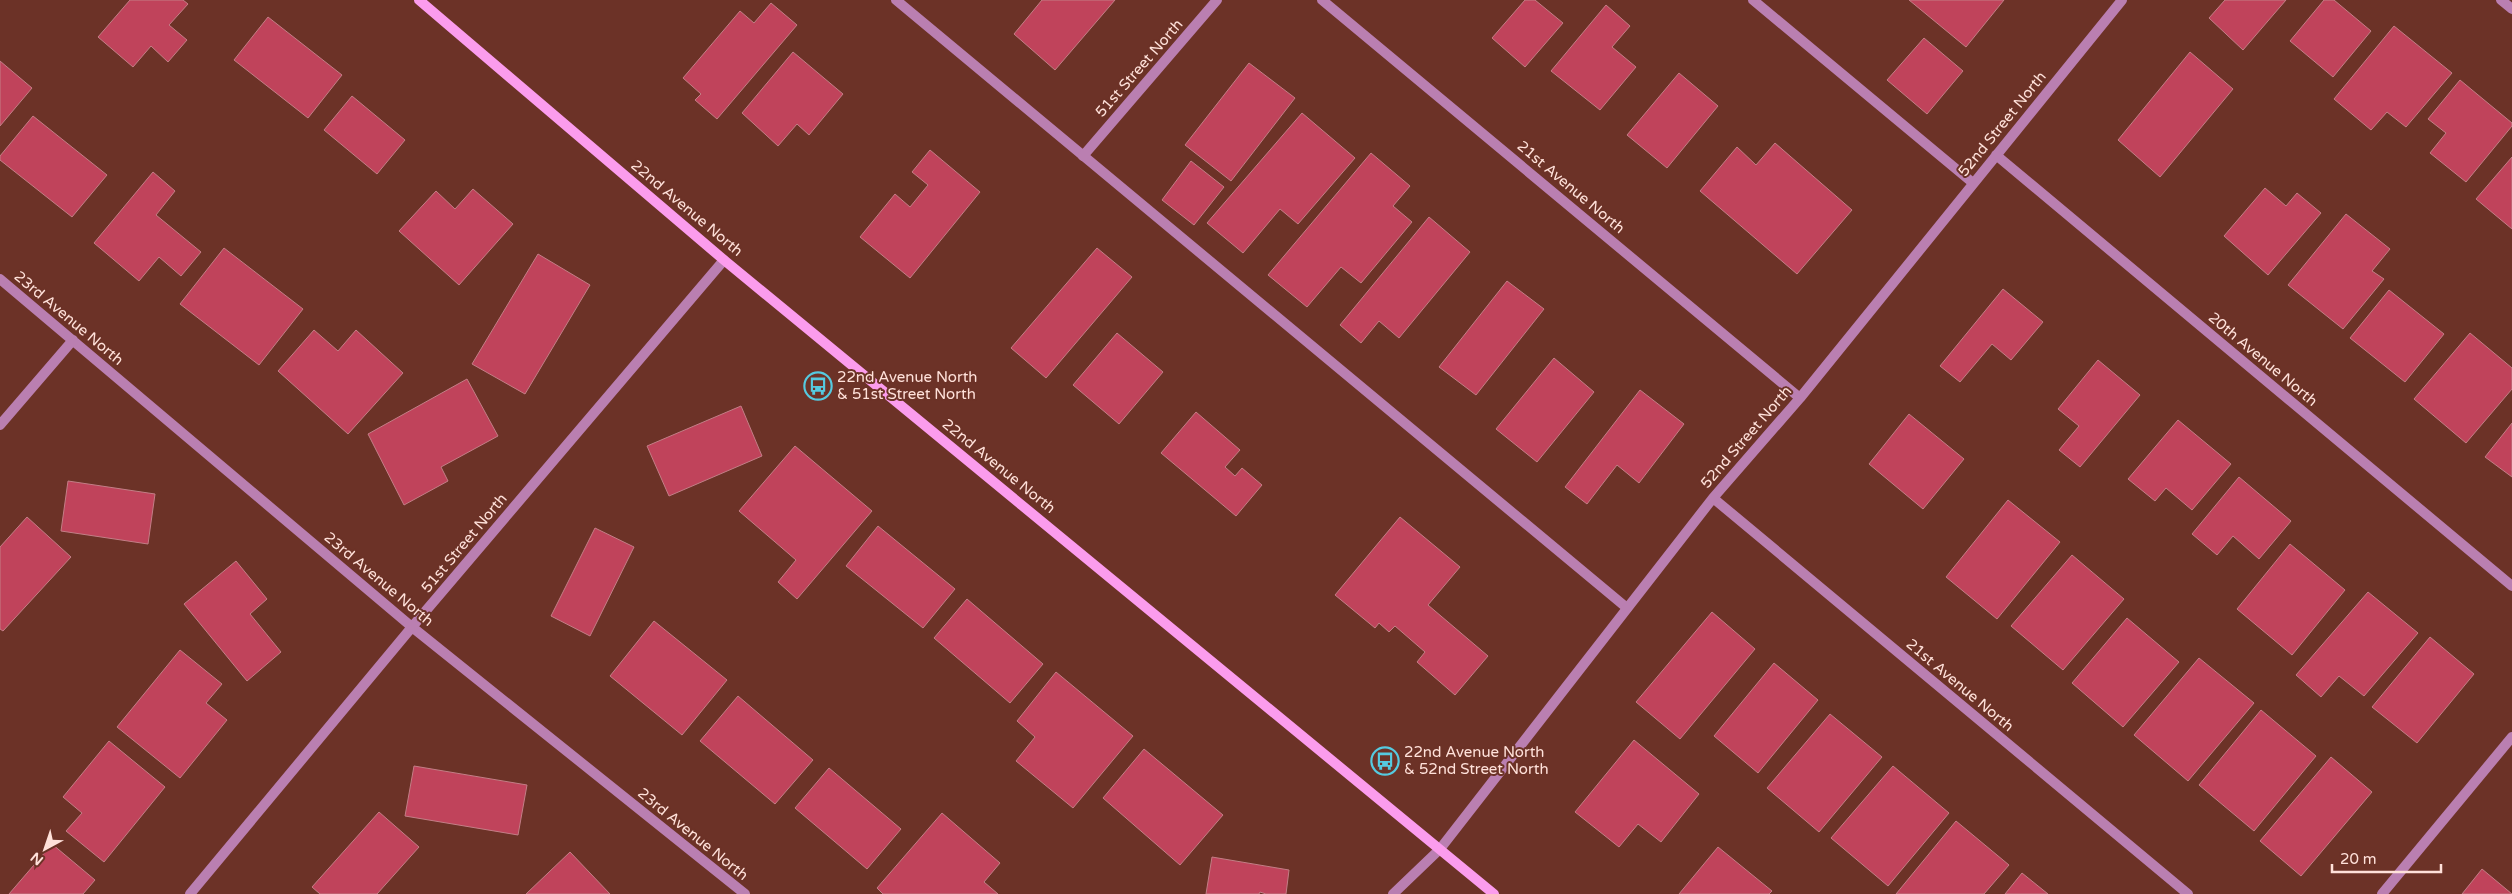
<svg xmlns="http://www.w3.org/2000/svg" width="2512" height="894" viewBox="0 0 2512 894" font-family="'Varela Round',sans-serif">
<rect width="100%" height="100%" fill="#6c3227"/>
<!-- building -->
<path fill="#c0435b" stroke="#c37e86" d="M130,0H183L188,4L169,25L187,40L168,62L151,46L133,67L98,37Z
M1042,0H1115L1055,70L1014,34Z
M1525,0H1535L1563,23L1525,67L1492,38Z
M1909,0H2004L1966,47Z
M2225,0H2286L2243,50L2209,18Z
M2324,0H2334L2371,31L2333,77L2290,41Z
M771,3L797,25L717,119L695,100L701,94L683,78L740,11L754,23Z
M1606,5L1630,26L1612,47L1636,67L1600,110L1551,71Z
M268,17L342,75L308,118L234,60Z
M2394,26L2452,73L2406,127L2387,112L2371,130L2334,99Z
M1924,38L1963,71L1927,114L1887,80Z
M793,52L843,94L809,135L797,124L778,146L742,113Z
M2190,52L2233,89L2160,177L2118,140Z
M0,61L32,88L0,126Z
M1249,63L1295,98L1231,181L1185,145Z
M1679,73L1718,106L1667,168L1627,135Z
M2460,80L2512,123V126L2466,182L2430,153L2446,133L2428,119Z
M352,96L405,140L377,174L324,130Z
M1302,113L1355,158L1298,224L1280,209L1243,253L1207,223Z
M33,116L107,175L72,217L0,160V156Z
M1775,143L1852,210L1797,274L1700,191L1737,147L1756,165Z
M930,150L980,192L910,278L860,237L895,194L910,207L928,185L912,172Z
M1371,153L1410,186L1393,206L1412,222L1361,283L1341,267L1307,307L1268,275Z
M2512,157V229L2476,199Z
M1191,161L1224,187L1194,225L1162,200Z
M153,172L175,191L156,215L201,252L181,276L159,257L139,281L94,243Z
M2265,188L2286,206L2297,193L2321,213L2268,275L2224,236Z
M473,189L513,224L459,285L399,231L436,191L455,209Z
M2346,214L2390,249L2372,271L2384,279L2343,329L2288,285Z
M1429,217L1470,252L1399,338L1379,321L1361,343L1340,325Z
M224,248L303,309L259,365L180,304Z
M1097,248L1132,277L1046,378L1011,348Z
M538,254L590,285L525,394L472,364Z
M1507,281L1544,309L1476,395L1439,367Z
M2003,289L2043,322L2011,360L1992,344L1960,382L1940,366Z
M2389,290L2444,334L2405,382L2350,338Z
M314,330L338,351L356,330L403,373L348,434L278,371Z
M1117,333L1163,372L1119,424L1073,385Z
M2470,333L2512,368V389L2466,443L2414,399Z
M1554,358L1594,392L1537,462L1496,429Z
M2098,360L2140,395L2080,467L2059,450L2079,426L2058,409Z
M467,379L498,436L441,467L448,481L404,505L368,434Z
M1640,390L1684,424L1639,483L1617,465L1587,504L1565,487Z
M741,406L762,456L669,496L647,446Z
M1196,412L1240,450L1225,467L1235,476L1242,468L1262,485L1236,516L1161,453Z
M1909,414L1964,459L1923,509L1869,464Z
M2178,420L2231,464L2192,510L2166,488L2155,501L2128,479Z
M2512,423V477L2485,457Z
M795,446L872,511L797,599L778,582L796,560L739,511Z
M2239,477L2291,521L2259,559L2233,536L2217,555L2192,534Z
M68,481L155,494L148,544L61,531Z
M2008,500L2060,542L1997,619L1946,577Z
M27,517L71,557L3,631L0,629V547Z
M1400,517L1460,567L1428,605L1488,656L1455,695L1417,662L1425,652L1395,626L1389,632L1379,623L1375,628L1335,595Z
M878,526L955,589L923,628L846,566Z
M595,528L634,547L590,636L551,616Z
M2290,544L2345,590L2292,655L2237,609Z
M2072,555L2124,599L2063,670L2011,626Z
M236,561L267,599L250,614L281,652L247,681L184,604Z
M2368,592L2418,633L2364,696L2339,676L2321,697L2296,675Z
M967,599L1043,664L1010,703L934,638Z
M1712,612L1755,649L1680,739L1636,702Z
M2127,618L2179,662L2123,727L2072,683Z
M654,621L727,680L682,735L610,676Z
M2430,637L2474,674L2417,743L2372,707Z
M180,650L222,684L206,703L227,720L180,778L117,727Z
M2199,658L2254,703L2188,781L2134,735Z
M1774,663L1818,700L1758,773L1714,736Z
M1056,672L1133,736L1073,808L1016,761L1035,737L1017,721Z
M738,696L813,760L775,804L700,741Z
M2261,710L2316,756L2254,831L2199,785Z
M1830,714L1882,757L1819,832L1767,788Z
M1634,740L1699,794L1661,842L1638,824L1619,847L1575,812Z
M109,741L165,787L104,862L66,831L82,813L63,797Z
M1144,749L1223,815L1180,865L1103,798Z
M2331,757L2372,792L2301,876L2260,841Z
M414,766L527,785L518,835L405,816Z
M1893,766L1949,813L1888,886L1831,838Z
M829,768L901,829L867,869L795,808Z
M379,812L419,847L377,894H320L312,887Z
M942,813L1000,863L984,882L998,894H883L877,888Z
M1956,821L2009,865L1984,894H1896Z
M52,844L95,880L83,894H9Z
M1718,847L1772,891L1769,894H1679Z
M570,852L610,894H526Z
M1212,857L1289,870L1286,894H1266L1260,892L1259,894H1206Z
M2482,869L2512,894H2462Z
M2022,873L2048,894H2005Z"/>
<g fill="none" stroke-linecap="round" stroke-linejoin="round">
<!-- service -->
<path stroke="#ba7fb1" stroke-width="10" d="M896,0L1627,608
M1753,0L1973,183"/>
<!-- minor -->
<path stroke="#ba7fb1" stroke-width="10" d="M1322,0L1800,398
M2501,0L2512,9
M1996,155L2512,586
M1083,156L1217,0
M0,279L412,627L745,894
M0,425L73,340
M1713,498L2188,894
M190,894L412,627L724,260
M1393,894L1440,849L1713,498L1800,398L2122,0
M2382,894L2512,737"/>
<!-- secondary -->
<path stroke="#fb9ced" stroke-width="10" d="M419,0L724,260L1494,894"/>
</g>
<!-- icons -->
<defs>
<g id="bus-ring" transform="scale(1.4375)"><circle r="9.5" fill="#6c3227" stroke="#55cae0" stroke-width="1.5"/><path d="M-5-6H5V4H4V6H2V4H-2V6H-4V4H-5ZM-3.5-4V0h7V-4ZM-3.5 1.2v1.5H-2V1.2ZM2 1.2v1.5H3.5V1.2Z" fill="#55cae0"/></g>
</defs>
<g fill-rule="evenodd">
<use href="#bus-ring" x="818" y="386"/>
<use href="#bus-ring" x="1385" y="761"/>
</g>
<g text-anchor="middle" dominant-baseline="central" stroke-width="4" stroke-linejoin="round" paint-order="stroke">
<!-- street labels -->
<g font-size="15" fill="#ffe1da" stroke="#6c3227">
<text transform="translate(1139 68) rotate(-49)">51st Street North</text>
<text transform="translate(2002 124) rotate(-51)">52nd Street North</text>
<text transform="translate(1571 187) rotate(40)">21st Avenue North</text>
<text transform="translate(687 208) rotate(40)">22nd Avenue North</text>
<text transform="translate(69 318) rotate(40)">23rd Avenue North</text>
<text transform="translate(2263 359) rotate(40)">20th Avenue North</text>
<text transform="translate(1746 437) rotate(-49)">52nd Street North</text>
<text transform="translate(999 466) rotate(39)">22nd Avenue North</text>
<text transform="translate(464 543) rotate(-50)">51st Street North</text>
<text transform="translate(379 579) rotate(40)">23rd Avenue North</text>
<text transform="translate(1960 685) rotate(40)">21st Avenue North</text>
<text transform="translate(693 834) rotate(39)">23rd Avenue North</text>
</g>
<!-- poi labels -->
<g font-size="15" fill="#ffe1da" stroke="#6c3227" text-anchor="start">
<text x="837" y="377">22nd Avenue North<tspan x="837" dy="17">&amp; 51st Street North</tspan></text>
<text x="1404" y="752">22nd Avenue North<tspan x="1404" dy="17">&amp; 52nd Street North</tspan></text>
</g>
</g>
<!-- north arrow -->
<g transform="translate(45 849) rotate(220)" stroke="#6c3227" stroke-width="4" paint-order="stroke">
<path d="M0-4L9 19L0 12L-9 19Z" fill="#ffe1da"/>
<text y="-8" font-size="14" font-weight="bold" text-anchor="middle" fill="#ffe1da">N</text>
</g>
<!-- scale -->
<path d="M2332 864v8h109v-8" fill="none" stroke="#ffe1da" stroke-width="2.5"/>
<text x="2340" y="864" font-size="15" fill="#ffe1da" stroke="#6c3227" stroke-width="4" paint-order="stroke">20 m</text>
</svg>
